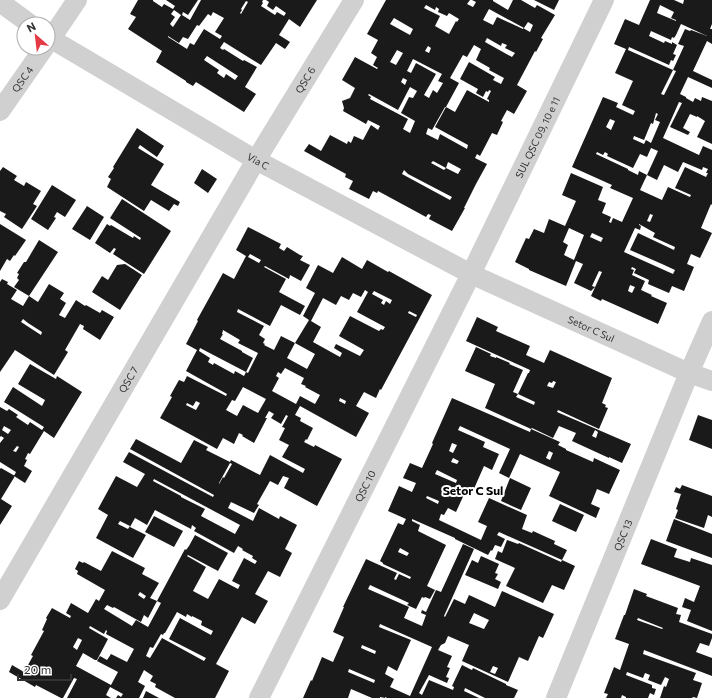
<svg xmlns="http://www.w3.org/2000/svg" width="712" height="698" viewBox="0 0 712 698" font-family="Commissioner,sans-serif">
<rect width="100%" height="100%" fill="#fff"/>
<!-- building -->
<path fill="#1a1a1a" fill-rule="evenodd" d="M138,0H153V1L162,7L164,4L173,9L175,6L166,0H198L188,15L183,12L182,15L190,20L201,0H263L262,2L263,3L261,6L275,15L277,12L284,16L286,13L276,6L273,10L267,6L269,2L266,0H317L300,27L289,19L279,35L290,42L285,49L276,43L261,65L224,42L220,48L223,50L224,49L243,61L244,60L257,67L245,87L256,94L244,112L196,82L193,86L186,82V81L156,62L162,51L128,29L136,17L130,14ZM246,1L248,2L241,14L240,13L242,10L241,9ZM174,10L181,15L173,27L170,24L175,17L171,14ZM213,12L224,18L215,32L222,36L220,39L204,29L194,45L190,43L187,49L168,37V36L179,43L183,37L188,39L197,25L199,26L208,14L211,16ZM207,56L238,76L235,80L226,74L224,78L217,73L219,70L204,60Z
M386,0H470L467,4L473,7L476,2L472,0H493V1L508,10L513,0H521L535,8L537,5L555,15L541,38L543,39L536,52L535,51L517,85L527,91L514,114L507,110L501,121L503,122L497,135L492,133L480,156L477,154L475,158L487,164L476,184L464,208H465L452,231L429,219L431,215L428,214L426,217L378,191L377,193L373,191L369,199L349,189L353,181L345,177L346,174L304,151L309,144L321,151L330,135L347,144L348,141L351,143L354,136L363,140L371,125L378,130L380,126L368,120L366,124L343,111L344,108L342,101L350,98L355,88L342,80L355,57L377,69L378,68L373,65L377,57L371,53L378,40L367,34ZM426,5L435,10L436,7L439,9L438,12L447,16L449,13L459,19L457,22L456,21L449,34L435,26L440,16L424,8ZM489,9L524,28L528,22L533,25L530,32L523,28V29L497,17L493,25L483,20ZM394,18L413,29L410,35L390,24ZM487,38L501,46L502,43L507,45L505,48L515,53L512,57L485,42ZM474,45L481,49L476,60L490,68L489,70L504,78L501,84L493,80L495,77L469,62L460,79L478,89L476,93L483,97L486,91L488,92L489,90L491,91L487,99L489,100V102L467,90L455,112L446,107L435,127L468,145L467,149L440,134L438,140L426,134L428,128L432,130L445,107H446L459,83L450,78L463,55L467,57ZM428,46L431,48L429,53L425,51ZM397,50L403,53L396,65L390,62ZM413,59L442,74L438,81L443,83L437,93L433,90L429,98L424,95L436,74L416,63L411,73L407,71ZM403,78L407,80L405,85L401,82ZM410,87L417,91L413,98L409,97L401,113L415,121L410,133L403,129L408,119L370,99L371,97L368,95L369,94L398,110ZM433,161L446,168L448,162L461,169L458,174L446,168L444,170L431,163ZM404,170L408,174L452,197L450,200L402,174Z
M534,0H559L554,10Z
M650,0H674L683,4L684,0H712V24L710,29H712V44L707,41L693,71L712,80V88L688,77L680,94L686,97V98L693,102L695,98L701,101L702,97L712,101V144L697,137L705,121L697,116V117L690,114L683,128L690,132L688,135L670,127L682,103L679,102L663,138L699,155L703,146L712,150V205L711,204L701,228L712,233L700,258L691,254L687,264L694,267L684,291L672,286L669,293L648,284L649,280L634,273L636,269L632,267L631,269L634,270L632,275L645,281L641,290L652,295L651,296L667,303L658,324L602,299L601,301L591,296L602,272L599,271L592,286L595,287L591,291L574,283L583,264L576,261L566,286L529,270V269L515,262L526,238L529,239L534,229L544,233L549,219L565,226L576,201L562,195L571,173L603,187L598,200L606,203L602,213L611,217L609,222L611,223L613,218L622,222L633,198L610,188L612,185L572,167L603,97L618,103L616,107L633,115L635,111L622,105L633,81L615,73L626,49L614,44L625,19L639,25ZM660,5L674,12L671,18L676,20V21L657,13ZM681,24L707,36L691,30L690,31L685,29L678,44L684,46L673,70L676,71L664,95L661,94L673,70L628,50L629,47L669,65L671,60L673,61L676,55L673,54L677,45L672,42V44L665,41L664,43L649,36L651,31L671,40L672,37L674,38L676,35ZM656,113L658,114L655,120L660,122L651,143L646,140L644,144L633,139L634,136L644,140L651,123L653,124ZM610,119L615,121L611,130L606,127ZM651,148L658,151L647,175L657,180L664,165L678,172L683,162L702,170L703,167L708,169L706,173H708L706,177L685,167L675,188L691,195L690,197L668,187L662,200L640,190L647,175L639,171L638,175L628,170V169L596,154L597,152L603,155L605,152L608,154L607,156L633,168L640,154L647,157ZM650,214L653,215L650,222L647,221ZM639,224L655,233L653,237L675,247L674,250L638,233L630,250L662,264L675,270L673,274L624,252L635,228L640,230L641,226L639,225ZM569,228L584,235L574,260L564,255L568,245L563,242ZM592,233L603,238L601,242L590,237ZM630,285L635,287L632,293L628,291Z
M137,128L164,146L157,157L140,145L138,148L164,164L151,185L180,202L178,206L174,204L169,211L151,200L144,211L107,187L111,179L108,177L114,168L113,167Z
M3,167L17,176L14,180L24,186L26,182L41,191L33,204L37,206L22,229L4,217L6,214L0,211V171Z
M202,169L217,179L208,193L194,183Z
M52,185L76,200L65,217L57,212L54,217L56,218L48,230L31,219Z
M122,199L171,231L144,274L113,254L116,249L114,248L110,253L95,243L107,224L110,226L111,225L133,238L134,236L140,240L141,238L110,218Z
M87,206L104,217L90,240L72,229Z
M0,224L26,240L15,256L14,255L10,261L7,259L0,271Z
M248,227L281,244L279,248L284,251L287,247L300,255L303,256L300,260L310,265L301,281L290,275L289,279L265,266L264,267L286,279L279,292L305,306L300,315L281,305L270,326L238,309L237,312L264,326L259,335L265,339L263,343L265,344L264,345L274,350L281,336L295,343L287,358L307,369L315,354L295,343L309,320L303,316L315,293L306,288L318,265L333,273L342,257L362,269L367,260L388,272L389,271L432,295L381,390L380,389L376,398L364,392L356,406L369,413L356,437L300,406L295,415L301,418L300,421L313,428L307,440L306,439L304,442L314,447L315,445L342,459L317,506L284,488L289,478L283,476L278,485L270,481L257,504L259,505L254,513L231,502L228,508L253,521L259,508L279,519L280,516L297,525L285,549L292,553L280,577L268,571L255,594L268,601L255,624L242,617L216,664L229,671L215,698H175L155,687L156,684L150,681L153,676L144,670L138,682L145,686L139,698H116L118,695L121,697L123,694L110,687L106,695L111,698H67L77,679L74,678L63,698H61L36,685L35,687L9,672L12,665L24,672L33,656L31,655L44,631L42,630L47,619L46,618L52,608L70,618L71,616L66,613L71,603L88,613L96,599L99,601L105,590L77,574L78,571L75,569L79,561L83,563L84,562L101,571L112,551L145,568L142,574L159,583L150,598L157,601L148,618L144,615L141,622L114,607L113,608L107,605L104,609L132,626L136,620L148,627L161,603L157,601L185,549L186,550L189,546L195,535L228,553L218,571L188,555L187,556L206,567L193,591L208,599L219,579L238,589L240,585L232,581L244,558L255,564L257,561L252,558L253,556L242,550L243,549L238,546L234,553L194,531L196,528L192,525L191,529L155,510L147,525L135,518L130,527L146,535L133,558L96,538L108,515L98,509L116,476L137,487L145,474L123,462L129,452L213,497L214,495L130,449L136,439L181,463L194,440L208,447L206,450L230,462L231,460L260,475L270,455L303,473L305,469L282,457L289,445L279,440L285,428L282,427L288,416L286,415L281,424L271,418L274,414L269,411L265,418H267L254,443L242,436L243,435L239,433L234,444L223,438L217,449L160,418L172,397L170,396L179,380L184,382L187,376L226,396L227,394L186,371L197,350L186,344L198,321L197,320L223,273L234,279L246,256L236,250ZM250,254L261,260L259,263L248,257ZM365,290L368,292L357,312L385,327L383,330L381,329L379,331L350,316L339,336L364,350L360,356L336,344L334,348L342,353L340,357L313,342L321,327L311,321L323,298L336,305L341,296L349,300L353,293L361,297ZM374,291L392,300L390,304L386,301L384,305L381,303L383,300L372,294ZM409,311L417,315L416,317L408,313ZM223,330L240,340L238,343L258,353L248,373L246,372L244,376L235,371L234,374L214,363L213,365L208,362L210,358L199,351L200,348L246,372L253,358L242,352V351L220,339L223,334H222ZM285,368L304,378L301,384L306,386L305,387L320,395L315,404L300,396L296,404L272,391L279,378L276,376L278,372L281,374ZM243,387L266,399L258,413L243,405L237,416L226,410L232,400L235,401ZM340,398L346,401L345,404L339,401ZM196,401L200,403L196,410L186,405L187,403L193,406ZM230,463L232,464L224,478L223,477L219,484V483ZM154,479L240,525L235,534L201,516L205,509L181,497V496L153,481ZM120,521L130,526L128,529L118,524ZM140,592L146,596L144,599L138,595ZM177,612L186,617L187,614L192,617V616L202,621L201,625L213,631L211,635L180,618L169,639L206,658L204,661L162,638L150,658L146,656L150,647L153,648L161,634L163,635L164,633H165ZM90,626L104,634L106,630L107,631L106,634L134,649L127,662L111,654L107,660L100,656L97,661L118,672L111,685L76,666L83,653L95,660H97L108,639L89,628ZM78,638L82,640L77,650L73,647Z
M39,240L58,252L29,296L14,287L19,280L17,278L19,274L17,273L24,262H26Z
M125,264L142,275L120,310L92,292L102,276L108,280L117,265Z
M2,279L8,282L7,284L17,290L11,299L23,306L29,296L38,302L49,284L64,293L60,299L66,303L59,315L65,318L76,300L85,306L86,305L100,313L102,310L114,317L100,340L83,329L84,326L80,324L65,350L68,352L54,375L15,350L0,372V282ZM23,319L28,323L42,332L41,335L21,322Z
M477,317L498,327L496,331L530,346L526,355L544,363L550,350L612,378L602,403L606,405L605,407L608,408L599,429L558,410L557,412L631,444L622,463L609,457V458L572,441L576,433L559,426L553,438L532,428L531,429L485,408L495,384L465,371L476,347L491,354L490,356L496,358V357L510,363L509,364L523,370L513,392L518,394L516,397L534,405L535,402L518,394L528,373H529L530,370L466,341ZM553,381L556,382L553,388L547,386L549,382L552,383ZM595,430L598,432L596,438L592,436Z
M30,364L56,379L57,376L82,392L54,438L44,431L30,454L28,453L25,459L27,460L24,466L32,471L25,483L14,476L16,472L0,462V443L4,438L1,436L0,437V407L7,411L9,409L18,415L16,417L28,425L30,422L42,430L44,427L4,402L13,387L42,406L45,400L18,384ZM4,426L11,430L8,434L2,430ZM17,446L19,447L16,452L13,451Z
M452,398L530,432L531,429L560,442L558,445L566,449V450L593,462L594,458L620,470L609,494L597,489L591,504L600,508L596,518L549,496L560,472L520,454L509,478L499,473L510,449L460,426L458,430L485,442L483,447L499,454L492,470L484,466L473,491L467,488L456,512L448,508L444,515L441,514L439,520L481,540L487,526L478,522L489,498L527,515L522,529L532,533L533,531L555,541L554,544L567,550L562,560L499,532L497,535L505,539L501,547L495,545L492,551L491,550L488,555L455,539V538L412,519V521L420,525L418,531L446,545L427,586L435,590L430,599L425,597L424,598L422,597L416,609L407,605L409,603L370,585L368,589L409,607L404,618L422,626L426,615L421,613L422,610L426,612L436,590L441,592L463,544L474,549L444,616L445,617L454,599L465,604L469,595L495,607L502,591L554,614L543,638L539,636L528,661L519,657L508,682L462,661L469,645L448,636L445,643L441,645L438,650L452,656L447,667L450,668L446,677L449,678L447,683L429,675L419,693L422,695L429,680L453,690L454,687L452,686L462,665L472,670L473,668L506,684V685L518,690L514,698H485L465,688L464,691L479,698H387L385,697V698L380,697V698H372L351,689L348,698H303L311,680L312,681L322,657L333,662L344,637L333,632L344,607H343L366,559L397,573L394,579L396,580L399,574L410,579L411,577L383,564V563L380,561L398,523L403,525L406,519L388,511L399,486L412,492L416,483L403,478L410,463L422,468L433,444L432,443ZM452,443L457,445L453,453L449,451ZM549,451L553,453L550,460L546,458ZM453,458L459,461L457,464L451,462ZM437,470L457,480L456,483L435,474ZM427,496L439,501L438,504L426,498ZM400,548L409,553L407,556L398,552ZM474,613L489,620L484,629L469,623ZM380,624L432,647L410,696L390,687L394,679L385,674L388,666L397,671L411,640L379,627ZM362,645L376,651L375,654L361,648ZM493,666L498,668L495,674L490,672ZM349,669L375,680L374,683L348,672Z
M698,415L712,420V449L689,440Z
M1,468L15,476L1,499L12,506L0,525V469Z
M510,478L531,488L521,510L501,501Z
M682,485L712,496V517L708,515L704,528L675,518L678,510L676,509L681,494L674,492L676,487L680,489Z
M560,504L584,515L576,532L552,521Z
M154,516L183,531L174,547L145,532Z
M674,519L712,534V558L666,541Z
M651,539L677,549L674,557L690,562L691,558L712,565V631L687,621L691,610L682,607L685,598L694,602L700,586L641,564Z
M507,540L518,544L519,543L561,562L562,560L575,566L564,590L552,585L543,603L506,586L515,568L495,559L498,551L502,553Z
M481,556L499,564L495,573L498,574L495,579L501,582L498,589L465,575L472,560L478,563Z
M634,589L647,594L646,596L678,608L676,614L681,615L679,622L712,634V638L709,646L700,643L696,652L712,658V676L644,650L643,654L696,673L693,680L702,683L697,698L693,697L692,698H660L664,686L666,687L669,679L665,677L661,685L648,680L650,675L645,673L643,678L627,672L626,675L652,685V688L656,689L654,695L650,693L648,698H626V697L622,695L621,698H606L608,694L604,693L614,667L620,670L629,644L615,639L624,615H625ZM638,618L663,628L662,629L637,620Z
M146,691L159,698H143Z"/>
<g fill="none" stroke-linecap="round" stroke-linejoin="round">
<!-- minor -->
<g stroke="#d0d0d0" stroke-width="20">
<path d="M0,2L30,24"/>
<path id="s1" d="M48,37L256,160L471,274L689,373L712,381"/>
<path d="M48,43L77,0"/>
<path id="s2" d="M0,111L44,48"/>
<path id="s3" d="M0,600L256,160L354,0"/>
<path id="s4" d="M259,698L471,274L604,0"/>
<path id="s5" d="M556,698L689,373L712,321"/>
</g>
</g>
<g text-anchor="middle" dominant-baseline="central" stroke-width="4" stroke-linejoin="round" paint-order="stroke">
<!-- street labels -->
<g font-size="10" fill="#333" stroke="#fff">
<text stroke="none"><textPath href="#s2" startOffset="39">QSC 4</textPath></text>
<text stroke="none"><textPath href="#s3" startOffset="603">QSC 6</textPath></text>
<text stroke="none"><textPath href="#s4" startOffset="626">SUL QSC 09, 10 e 11</textPath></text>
<text stroke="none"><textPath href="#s1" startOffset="244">Via C</textPath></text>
<text stroke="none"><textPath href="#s1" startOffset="617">Setor C Sul</textPath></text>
<text stroke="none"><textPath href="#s3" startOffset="255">QSC 7</textPath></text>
<text stroke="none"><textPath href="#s4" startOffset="237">QSC 10</textPath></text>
<text stroke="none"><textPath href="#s5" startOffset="176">QSC 13</textPath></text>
</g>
<!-- quarter labels -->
<g font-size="12" font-weight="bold" fill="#000" stroke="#fff">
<text x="473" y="490">Setor C Sul</text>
</g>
</g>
<!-- north arrow -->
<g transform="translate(36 36) rotate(332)"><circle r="19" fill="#ffffff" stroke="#adadad"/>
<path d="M0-3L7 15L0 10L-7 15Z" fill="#e63946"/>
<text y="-6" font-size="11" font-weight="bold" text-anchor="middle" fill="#333333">N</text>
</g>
<!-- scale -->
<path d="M18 674v6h53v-6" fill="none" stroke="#333333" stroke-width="2"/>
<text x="24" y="674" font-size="12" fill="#333333" stroke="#ffffff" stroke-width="3" paint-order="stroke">20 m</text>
</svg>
